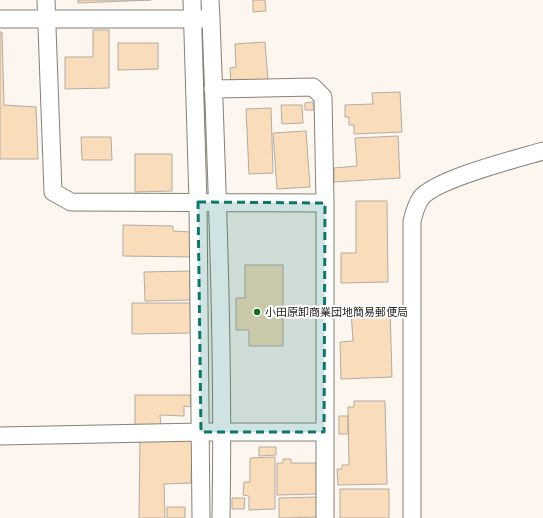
<svg xmlns="http://www.w3.org/2000/svg" width="543" height="518" viewBox="0 0 543 518" font-family="'DM Sans','Noto Sans JP',sans-serif">
<rect width="100%" height="100%" fill="#fdf6ee"/>
<!-- building -->
<path fill="#f9dcb9" stroke="#b2aca5" d="M78,0H151L78,3Z
M253,0H265L266,11L253,12Z
M93,30H109V88L65,89V57H93Z
M0,32H2L4,105L36,107L38,159H0Z
M265,42L268,81L231,84L230,68L236,67L235,44Z
M118,43H158V69L118,70Z
M400,92L402,132L354,134V125H349V117H345V105L373,104L372,93Z
M313,102L314,110H305V103Z
M281,105H302L303,123L282,124Z
M271,108L273,173L249,174L246,109Z
M306,131L310,187L277,189L273,133Z
M398,136L400,178L334,182V168L357,166L355,138Z
M81,137H111L112,160H82Z
M135,154H172V191L135,192Z
M356,201H387L388,282L341,283V253H356Z
M123,225L173,226V231L191,232L192,257L123,256Z
M245,265H283V346H249V330H236V298H245Z
M190,271V300L145,301L144,272Z
M132,303H190L191,333L132,334Z
M390,309L392,377L341,379L340,342L353,341L351,311Z
M135,395H190L191,407L184,406V416L160,415L161,426H135Z
M354,401H385L387,484L338,485L337,469H342V465H349L348,407H354Z
M339,416H348V434H339Z
M140,437H188L192,441L191,483L164,484L165,518H139Z
M259,447H276V455L259,456Z
M275,457V509L249,510V496L243,495L244,482H250V458Z
M283,459H291V463H316L317,494L277,495V463H283Z
M340,489H389V518H340Z
M317,497V517L279,518V498Z
M232,498H245L244,509H232Z
M167,507H185V518H167Z"/>
<g fill="none" stroke-linecap="round" stroke-linejoin="round">
<!-- minor casing -->
<g stroke="#868179" stroke-width="19">
<path id="minor" d="M46,0L53,192L71,202L325,203V518
M192,0L198,202L201,518
M210,0L211,19
M0,19H211C217,185 224,352 221,518
M213,89L313,87L323,97L325,203
M0,436L201,432H324
M412,518V221C414,213 416,205 421,198C436,179 516,159 543,151"/>
</g>
<!-- minor -->
<use href="#minor" stroke="#fff" stroke-width="17"/>
</g>
<!-- marked area -->
<path fill="#0f766e" fill-opacity="0.2" stroke="#0f766e" stroke-width="3" stroke-dasharray="8 5" stroke-linejoin="round" d="M198,202L325,203L324,432H201Z"/>
<!-- markers -->
<circle fill="#106f1c" stroke="#fff" stroke-width="1.5" cx="257" cy="312" r="4"/>
<g text-anchor="middle" dominant-baseline="central" stroke-width="4" stroke-linejoin="round" paint-order="stroke">
<!-- poi labels -->
<g font-size="11" fill="#262421" stroke="#fff" text-anchor="start">
<text x="265" y="312">小田原卸商業団地簡易郵便局</text>
</g>
</g>
</svg>
